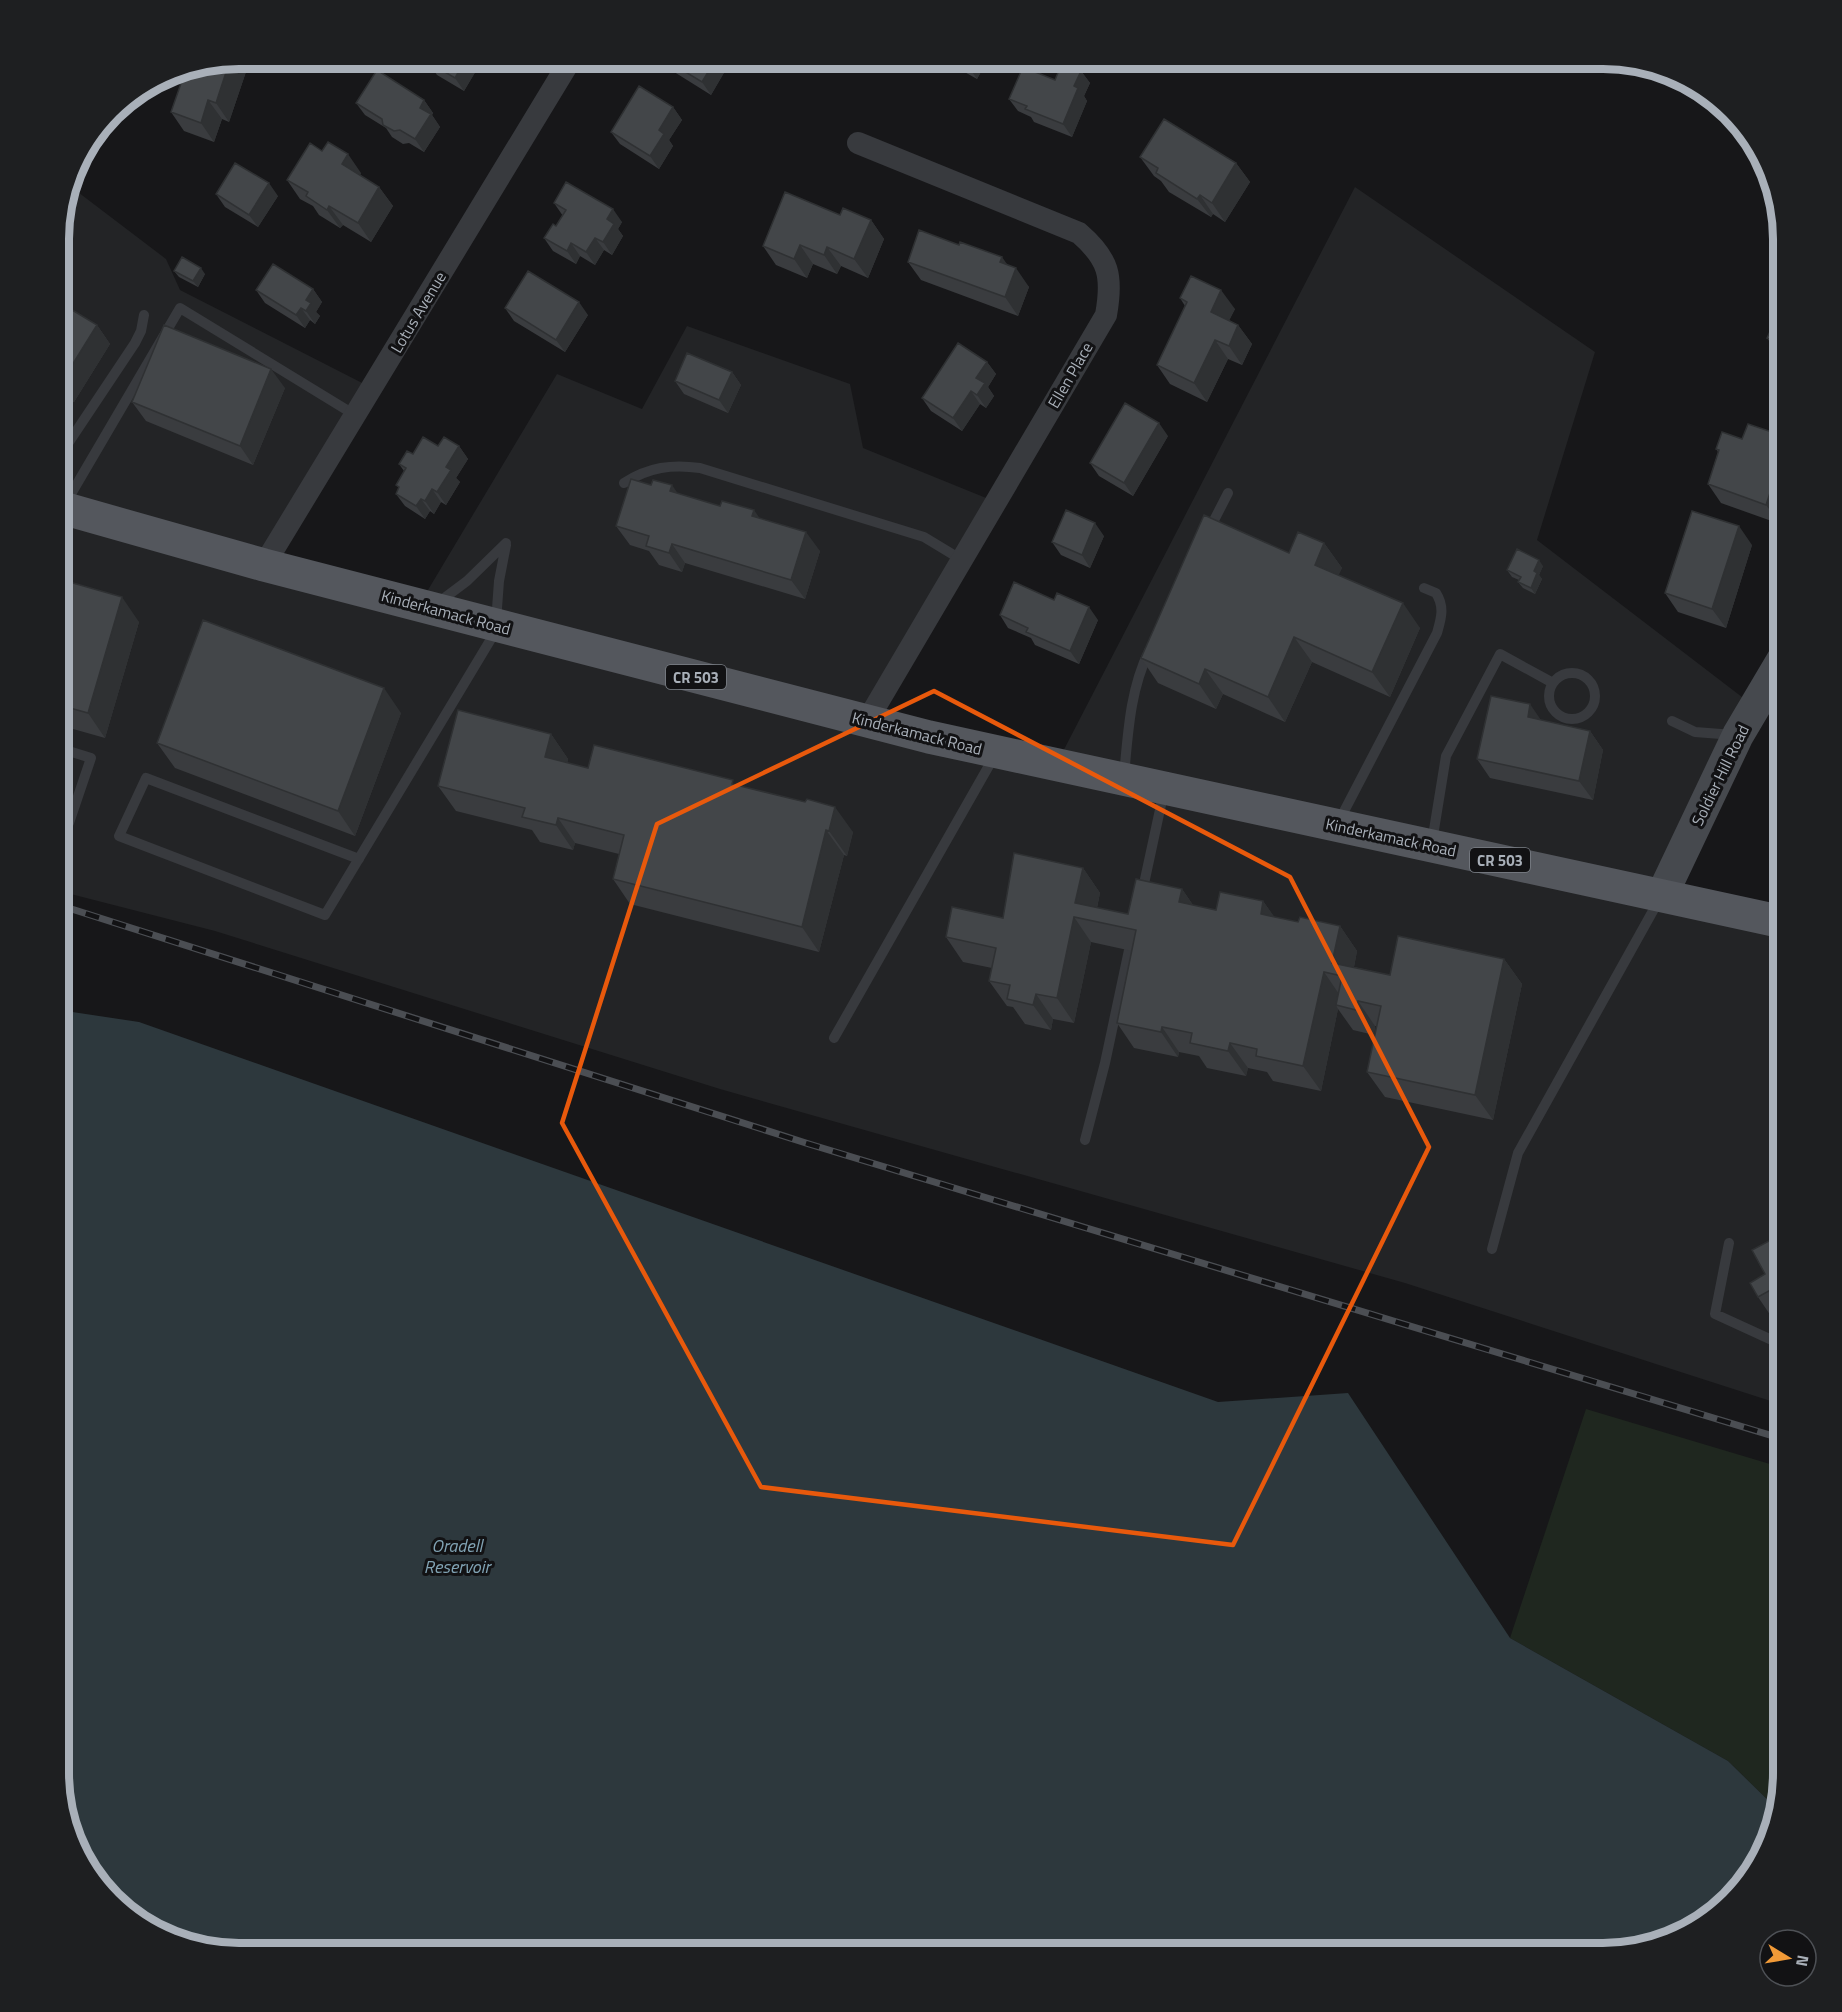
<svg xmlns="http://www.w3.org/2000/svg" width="1842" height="2012" viewBox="0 0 1842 2012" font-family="'Titillium Web',sans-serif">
<rect width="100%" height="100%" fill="#171719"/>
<!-- built -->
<path fill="#232426" d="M70,186L166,259L180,290L372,388L264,564L419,605L557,374L642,409L687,326L850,384L863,448L996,502L868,721L1056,765L1355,187L1595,352L1537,540L1755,707L1662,894L1783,922V1405L1405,1283L720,1089L215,931L59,891V227Z"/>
<!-- green -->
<path fill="#1f271f" d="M1586,1409L1783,1468V1773L1775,1807L1728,1761L1510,1638Z"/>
<!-- water -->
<path fill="#2d383d" d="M59,1010L139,1022L1218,1402L1348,1393L1510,1638L1728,1761L1775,1807L1765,1853L1713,1916L1661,1944L1603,1953H239L160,1935L96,1883L68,1831L59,1773Z"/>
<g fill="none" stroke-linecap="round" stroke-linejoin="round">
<!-- lane -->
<path stroke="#383a3e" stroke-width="10" d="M59,457L135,343L141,331L144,315
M624,483C649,467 672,464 700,468L924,537L962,560
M64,506L180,308L355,415
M1208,532L1228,493
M439,602L467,581L506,543
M496,622L499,581L506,545
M1549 696a23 23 0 1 1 46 0a23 23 0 1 1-46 0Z
M1672,721L1695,732L1734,735
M1124,776C1128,733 1130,690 1149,651
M59,820L69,823L91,758L59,748
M1339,821L1437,633C1441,619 1445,607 1436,593L1424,588
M1432,842L1446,756L1500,654L1553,683
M359,859L146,778L119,836L325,915L497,629
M1142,893L1164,791
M834,1038L995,755
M1085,1140L1105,1063L1129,950
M1729,1243L1715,1314L1783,1345
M1492,1249L1518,1153L1659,900"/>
<!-- street -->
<path stroke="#383a3e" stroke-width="22" d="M858,143L1079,233C1109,259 1113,276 1106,315L867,721
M264,565L571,59"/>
<!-- secondary -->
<path stroke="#46494e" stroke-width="32" d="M1662,895L1738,735L1783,659"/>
<!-- primary -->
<path stroke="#54575d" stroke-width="33" d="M59,507L264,565L929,737L1783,922"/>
<!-- rail casing -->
<g stroke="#4b4e53" stroke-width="7">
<path id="rail" d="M59,905L809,1144L1783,1439"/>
</g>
<!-- rail -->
<use href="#rail" stroke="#121214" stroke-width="4.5" stroke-dasharray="14" stroke-linecap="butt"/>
</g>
<!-- wall -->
<path fill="#3a3c3f" d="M239,58H249L250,60L229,122L222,119L214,142L184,131L171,112L185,72L183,70Z
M323,59H350L343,70Z
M483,59L464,91L437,75L428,62Z
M658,59H732L711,95L663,65Z
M932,59H988L977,79L952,65L937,61Z
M1081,71L1090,83L1084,96L1087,101L1072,137L1034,122L1031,117L1018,111L1009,99Z
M424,100L433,113L432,115L440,127L424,152L409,143L403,144L392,137L386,128L365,115L356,103Z
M673,107L682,120L669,140L673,146L659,169L620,144L611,132Z
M1140,157L1236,163L1250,182L1225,222L1213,214L1211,217L1169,192L1161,181L1154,176Z
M361,173L360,175L379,187L393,206L371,242L343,225L340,228L319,215L313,206L300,199L287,180Z
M216,194L278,196L258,227L225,207Z
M554,203L622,222L618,229L623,236L612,255L604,250L595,265L580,256L576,264L553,251L544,238L556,226L563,216Z
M840,215L871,220L884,239L868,278L841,266L837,274L813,264L807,278L776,265L763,246Z
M908,262L1007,265L1029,287L1018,316L921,280Z
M174,271L205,274L198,287L179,277Z
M313,289L322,302L316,312L320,316L315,324L310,320L305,328L265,303L256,290Z
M1180,298L1235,309L1229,320L1238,325L1252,344L1242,365L1228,359L1207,402L1170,384L1157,365L1185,306Z
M59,302L97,325L110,344L74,402L59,392Z
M1784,307V358L1780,356L1767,338Z
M505,308L588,315L565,352L514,321Z
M987,362L996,374L988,387L994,396L986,408L980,404L962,431L931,411L922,398Z
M732,372L741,385L728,413L684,394L675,381Z
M285,388L253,465L146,421L132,402Z
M1168,436L1133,496L1099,476L1090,463Z
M1784,436V512L1780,524L1721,503L1708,484L1718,452L1716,449L1742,439Z
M438,446H459L468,459L456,478L460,482L446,505L441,502L434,514L430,511L425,519L405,506L396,494L399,488L396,485L404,471L399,464L413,454Z
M651,485L759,518L820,551L805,599L685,563L682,572L659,565L649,551L630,545L616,526Z
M1104,536L1090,568L1061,555L1052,542Z
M1324,543L1342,568L1338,575L1420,628L1390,697L1312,662L1285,722L1223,694L1216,709L1158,683L1141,658L1289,553Z
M1752,545L1726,628L1678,612L1665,593Z
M1543,566L1539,575L1542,579L1535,594L1523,588L1518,582L1519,580L1512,577L1507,570Z
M59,579L139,622L105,738L59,725Z
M1000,615L1098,620L1079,664L1035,645L1031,638L1008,628Z
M401,713L355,836L175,768L157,743Z
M1541,720L1590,731L1603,750L1593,800L1490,778L1477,759Z
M551,734L568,759L567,763L588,768L737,785L853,832L847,856L844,855L819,952L630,904L613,879L619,854L575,843L573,850L540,842L532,830L456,811L438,786Z
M1083,868L1100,893L1097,908L1128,914L1182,889L1193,905L1216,910L1263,901L1274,917L1298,922L1340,926L1357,951L1354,967L1390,975L1504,959L1522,984L1493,1120L1385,1097L1367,1072L1377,1026H1375L1374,1035L1353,1030L1338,1009L1321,1091L1273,1081L1267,1072L1248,1068L1246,1076L1207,1068L1199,1056L1179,1052L1178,1057L1134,1048L1117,1023L1132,951L1091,942L1074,1023L1053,1019L1051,1030L1025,1024L1013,1007L1007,1006L989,981L992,968L963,962L946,937L1003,918Z
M1784,1233V1318L1775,1322L1758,1297L1765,1274Z"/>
<!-- shaded-wall -->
<path fill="#2f3133" d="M239,58H249L250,60L229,122L216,103L230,60Z
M341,59H350L343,70L338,64Z
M466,59H483L464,91L455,78Z
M716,59H732L711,95L702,82Z
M972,59H988L977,79L968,66Z
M1081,71L1090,83L1084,96L1087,101L1072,137L1063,124L1074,86Z
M208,100L222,119L214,142L201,123Z
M424,100L433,113L432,115L440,127L424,152L415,139L420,108Z
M673,107L682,120L669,140L673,146L659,169L650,156L659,130Z
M348,154L361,173L356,183L342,164Z
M1236,163L1250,182L1225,222L1212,203Z
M269,183L278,196L258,227L249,215Z
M379,187L393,206L371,242L358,223Z
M1200,195L1213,214L1211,217L1197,199Z
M329,206L343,225L340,228L327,210Z
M613,209L622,222L618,229L623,236L612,255L603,242L607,219Z
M871,220L884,239L868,278L854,259Z
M595,238L604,250L595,265L586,252Z
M571,243L580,256L576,264L567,251Z
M800,245L813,264L807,278L794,259Z
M827,247L841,266L837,274L824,255Z
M1002,257L1014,274L1016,268L1029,287L1018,316L1005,297L1000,262Z
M201,268L205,274L198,287L193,281Z
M313,289L322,302L316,312L320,316L315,324L306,311V300Z
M1221,290L1235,309L1224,331L1211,312Z
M579,302L588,315L565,352L556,340Z
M301,308L310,320L305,328L296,315Z
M97,325L110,344L74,402L61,383Z
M1238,325L1252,344L1242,365L1229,346Z
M1215,340L1228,359L1207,402L1194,383Z
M987,362L996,374L988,387L994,396L986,408L977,395L976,378Z
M271,369L285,388L253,465L240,446Z
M732,372L741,385L728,413L719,400Z
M971,391L980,404L962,431L953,418Z
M1159,423L1168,436L1133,496L1124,483Z
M459,446L468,459L456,478L460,482L446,505L437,492L446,467Z
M1775,478L1784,489V512L1780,524L1766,505Z
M672,485L685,504L670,491Z
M432,489L441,502L434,514L425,501Z
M421,499L430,511L425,519L416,506Z
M754,510L767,529L752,516Z
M1095,523L1104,536L1090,568L1082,555Z
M1739,526L1752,545L1726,628L1712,609Z
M806,532L820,551L805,599L791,580Z
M1324,543L1342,568L1332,590L1315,565Z
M672,544L685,563L682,572L669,553Z
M1539,560L1543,566L1539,575L1542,579L1535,594L1531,588L1534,571Z
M122,597L139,622L105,738L88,713Z
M1403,603L1420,628L1390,697L1372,672Z
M1089,607L1098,620L1079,664L1070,651Z
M1294,637L1312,662L1285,722L1268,697Z
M1205,669L1223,694L1216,709L1199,684Z
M384,688L401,713L355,836L338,811Z
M1530,704L1543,723L1528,717Z
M1590,731L1603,750L1593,800L1579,781Z
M551,734L568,759L563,782L545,757Z
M835,807L853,832L847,856L829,831Z
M558,818L575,843L573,850L556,825Z
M826,830L844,855L819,952L802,927Z
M1083,868L1100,893L1094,921L1075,903Z
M1182,889L1199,914L1179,902Z
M1263,901L1281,926L1261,914Z
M1074,917L1091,942L1074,1023L1057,998Z
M1340,926L1357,951L1350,987L1332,963Z
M1504,959L1522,984L1493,1120L1475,1095Z
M1324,972L1341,997L1336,1005L1338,1009L1321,1091L1303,1066Z
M1036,994L1053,1019L1051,1030L1033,1005Z
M1358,1001L1375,1026L1374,1035L1356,1010Z
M1162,1027L1179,1052L1178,1057L1161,1032Z
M1230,1043L1248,1068L1246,1076L1228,1051Z"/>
<!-- building -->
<path fill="#434649" stroke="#2f3133" stroke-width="1.5" d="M329,59H341L338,64Z
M431,59H466L455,78L428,62Z
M664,59H716L702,82Z
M954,59H972L968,66Z
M230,60L216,103L208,100L201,123L171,112L186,69Z
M1062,63L1081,71L1074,86L1078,88L1063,124L1025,109L1027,106L1009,99L1023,67L1055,80Z
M377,70L424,100L420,108L431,114L415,139L400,130L394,131L383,125L382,119L356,103Z
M639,86L673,107L659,130L664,134L650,156L611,132Z
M1164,119L1236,163L1212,203L1200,195L1197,199L1156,173L1158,168L1140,157Z
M328,142L348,154L342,164L379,187L358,223L329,206L327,210L306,196L308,192L287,180L310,143L322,151Z
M235,163L269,183L249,215L216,194Z
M566,182L613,209L607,219L614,224L603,242L595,238L586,252L571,243L567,251L544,238L553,224L556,226L566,210L554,203Z
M785,192L840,215L843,208L871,220L854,259L827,247L824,255L800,245L794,259L763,246Z
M919,230L959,245L960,242L1002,257L1000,262L1016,268L1005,297L908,262Z
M182,257L201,268L193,281L174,271Z
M273,264L313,289L306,300L311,303L306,311L301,308L296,315L256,290Z
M528,271L579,302L556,340L505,308Z
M1191,276L1221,290L1211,312L1238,325L1229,346L1215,340L1194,383L1157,365L1187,302L1180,298Z
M59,302L97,325L61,383L59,382Z
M1782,306L1784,307V345L1767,338Z
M164,325L271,369L240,446L132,402Z
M958,343L987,362L976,378L985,383L977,395L971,391L953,418L922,398Z
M687,353L732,372L719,400L675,381Z
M1125,403L1159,423L1124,483L1090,463Z
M1748,424L1784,436V481L1775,478L1766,505L1708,484L1719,450L1716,449L1722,432L1742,439Z
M423,437L438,446L444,437L459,446L446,467L451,470L437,492L432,489L425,501L421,499L416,506L396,494L399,487L396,485L406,468L399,464L407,451L413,454Z
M631,479L651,485L653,480L672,485L670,491L720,506L722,501L754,510L752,516L806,532L791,580L672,544L669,553L646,546L649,536L616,526Z
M1066,510L1095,523L1082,555L1052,542Z
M1692,511L1739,526L1712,609L1665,593Z
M1204,515L1289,553L1298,532L1324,543L1315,565L1403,603L1372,672L1294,637L1268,697L1205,669L1199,684L1141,658Z
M1517,549L1539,560L1534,571L1537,573L1531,588L1518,582L1521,577L1507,570Z
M59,579L122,597L88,713L59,705Z
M1014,582L1054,600L1057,593L1089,607L1070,651L1026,632L1028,628L1000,615Z
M203,620L384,688L338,811L157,743Z
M1491,696L1530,704L1528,717L1590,731L1579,781L1477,759Z
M458,710L551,734L545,757L588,768L594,745L733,780L732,784L805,802L807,799L835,807L829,831L826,830L802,927L613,879L624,835L558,818L556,825L522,817L525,808L438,786Z
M1014,853L1083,868L1075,903L1128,914L1136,879L1182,889L1179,902L1216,910L1220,892L1263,901L1261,914L1298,922L1300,917L1340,926L1332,963L1390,975L1398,936L1504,959L1475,1095L1367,1072L1381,1006L1358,1001L1356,1010L1336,1005L1342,976L1324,972L1303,1066L1256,1056L1257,1049L1230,1043L1228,1051L1190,1043L1192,1033L1162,1027L1161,1032L1117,1023L1136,930L1074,917L1057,998L1036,994L1033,1005L1007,999L1010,985L989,981L996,948L946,937L952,907L1003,918Z
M1784,1233V1301L1776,1287L1758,1297L1750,1283L1765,1274L1752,1250Z"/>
<!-- marked area -->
<path fill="none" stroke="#e8590c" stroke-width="4.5" stroke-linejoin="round" d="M934,691L1290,877L1429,1147L1233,1545L761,1487L562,1123L657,824Z"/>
<g text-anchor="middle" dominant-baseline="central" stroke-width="6" stroke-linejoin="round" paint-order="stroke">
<!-- shield labels -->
<g fill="#121214" stroke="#7c8188" stroke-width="1.5">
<rect x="666" y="665" width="60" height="24" rx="4.5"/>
<rect x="1470" y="848" width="60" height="24" rx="4.5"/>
</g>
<g font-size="15" font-weight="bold" fill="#a9b0b9">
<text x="696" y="677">CR 503</text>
<text x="1500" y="860">CR 503</text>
</g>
<!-- street labels -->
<g font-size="16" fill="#a9b0b9" stroke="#121214">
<text transform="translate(418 312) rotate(-59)">Lotus Avenue</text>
<text transform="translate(1070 375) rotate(-60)">Ellen Place</text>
<text transform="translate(446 612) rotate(15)">Kinderkamack Road</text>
<text transform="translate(917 733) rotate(14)">Kinderkamack Road</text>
<text transform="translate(1720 775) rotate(-64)">Soldier Hill Road</text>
<text transform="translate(1391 837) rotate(12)">Kinderkamack Road</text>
</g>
<!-- water labels -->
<g font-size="18" font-style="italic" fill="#81a3b4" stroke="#121214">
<text x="457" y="1545">Oradell<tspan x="457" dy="21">Reservoir</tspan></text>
</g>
</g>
<!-- crop -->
<path d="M0 0H1842V2012H0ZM239 69H1603A170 170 0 0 1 1773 239V1773A170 170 0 0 1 1603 1943H239A170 170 0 0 1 69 1773V239A170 170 0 0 1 239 69Z" fill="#1e1f21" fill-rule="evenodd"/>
<path fill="none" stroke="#a9b0b9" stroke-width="8" d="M239 69H1603A170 170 0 0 1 1773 239V1773A170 170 0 0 1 1603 1943H239A170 170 0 0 1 69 1773V239A170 170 0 0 1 239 69Z"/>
<!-- north arrow -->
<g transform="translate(1788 1958) rotate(101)"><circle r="28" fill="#121214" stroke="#4e5156" stroke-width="1.5"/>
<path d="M0-4.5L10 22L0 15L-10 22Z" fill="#f19a37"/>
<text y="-9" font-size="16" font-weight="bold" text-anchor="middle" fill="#a9b0b9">N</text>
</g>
</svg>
